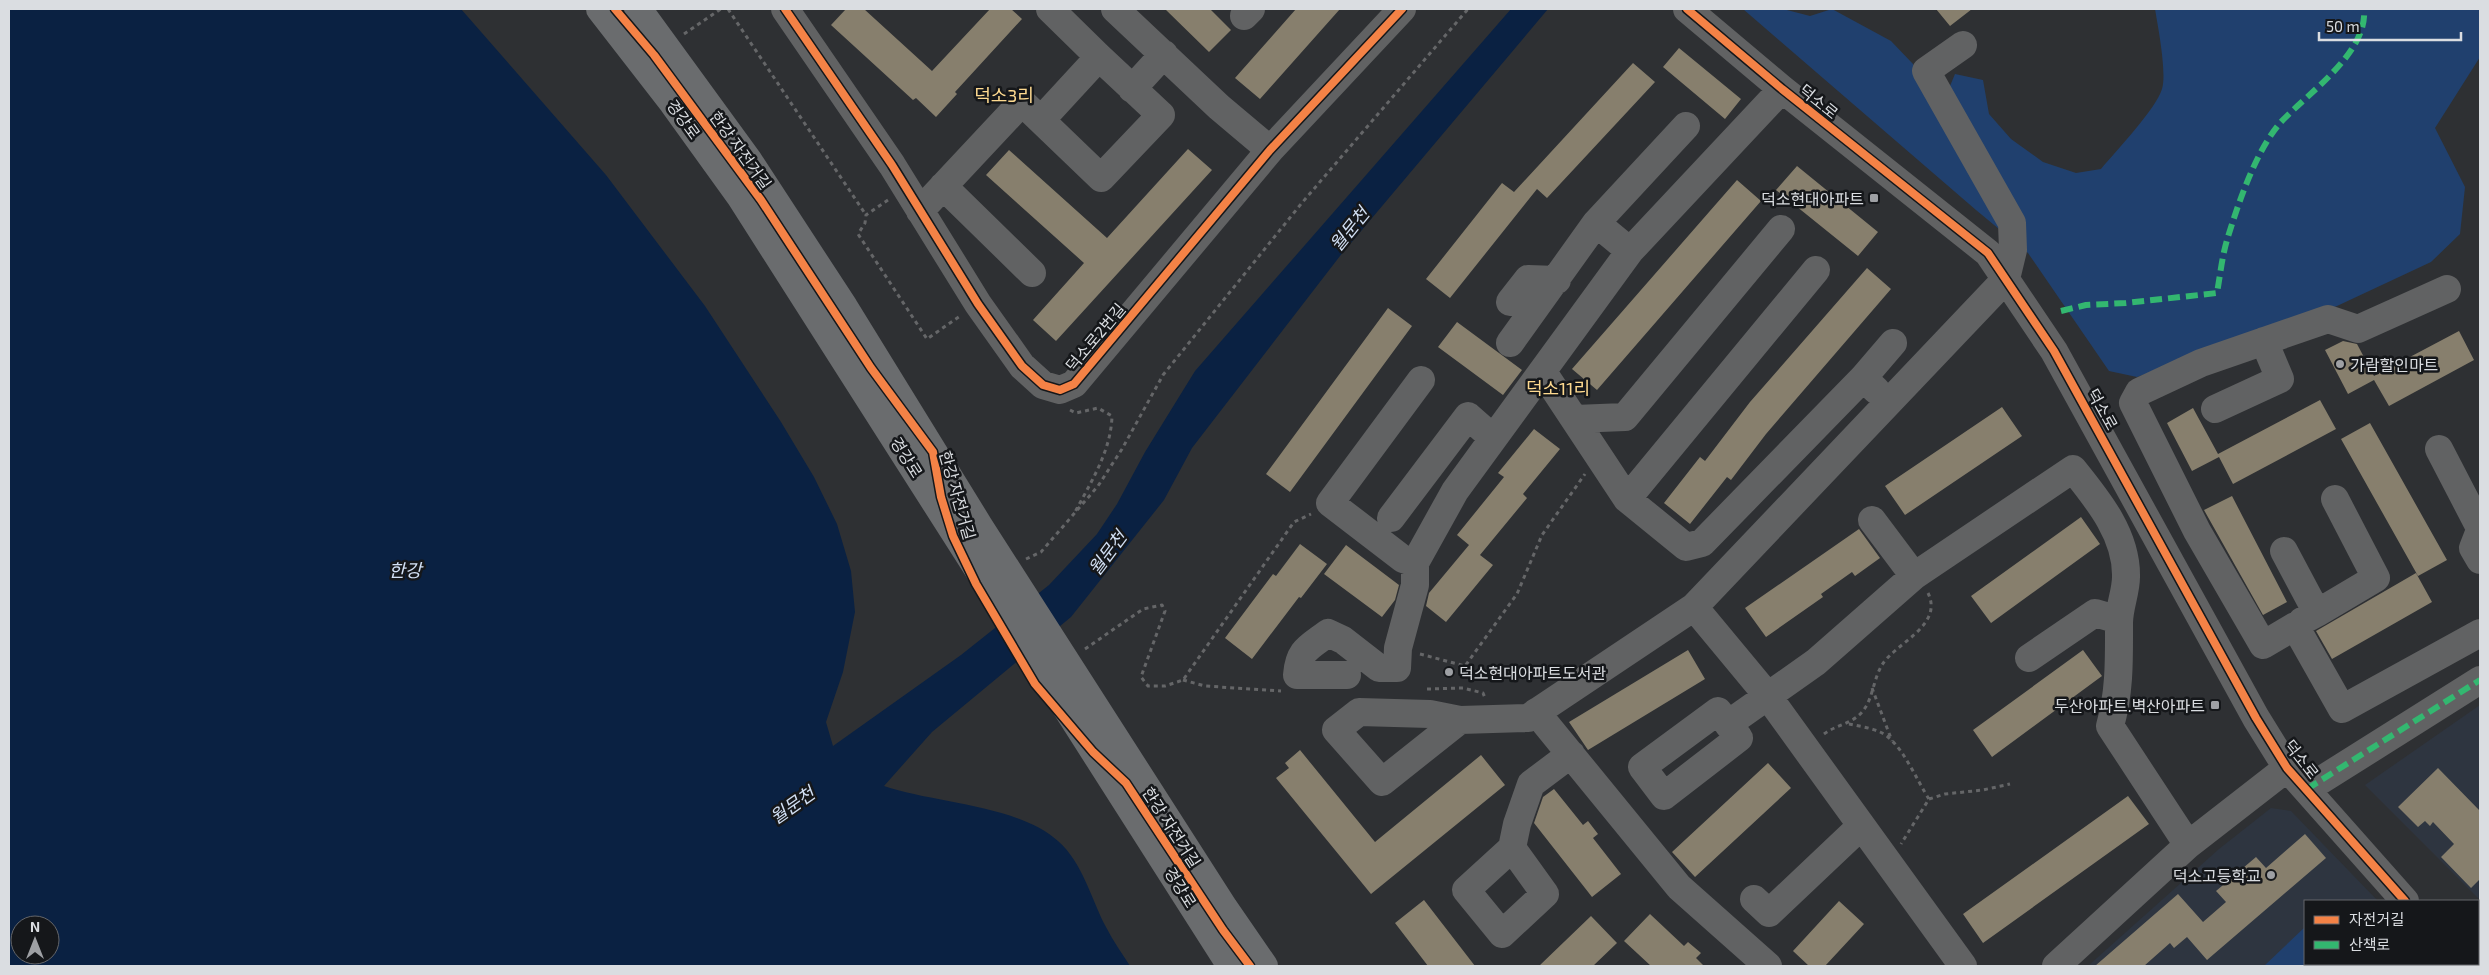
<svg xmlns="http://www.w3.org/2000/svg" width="2489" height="975" viewBox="0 0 2489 975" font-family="'Exo 2','Noto Sans KR',sans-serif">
<rect width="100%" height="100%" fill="#2e3033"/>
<!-- built -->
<path fill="#2e3540" d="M2480,705V900L2365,785Z
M2271,808L2291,811L2378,901H2305V964H2437L2439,966H2088L2219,849Z"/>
<!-- green -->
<path fill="#20406e" d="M1743,9H1783L1810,16L1832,9L1891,41L1913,64L1921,88L1950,86L1955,74L1983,80L1989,114L2011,139L2043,162L2076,173L2101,169C2116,151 2156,109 2162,89C2167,73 2158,27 2155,9H2480V57L2435,128L2465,187L2460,234L2431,262L2337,306L2137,377L2109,371L2028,253L1976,210Z
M2305,927V964H2414L2417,966H2264Z"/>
<!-- water -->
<path fill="#0a2142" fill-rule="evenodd" d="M9,9H461L606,175L705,306L781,422L814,477L837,524L851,571L855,612L843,672L826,722L833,746L961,655L1049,585L1097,534L1117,504L1145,452L1195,371L1511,9H1548L1340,256L1192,448L1164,500L1071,617L932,732L884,786C933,803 1019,805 1058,841C1083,863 1091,899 1106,927C1113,941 1122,953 1130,966H9ZM20,925H50V955H20Z"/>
<!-- building -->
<path fill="#877f6d" d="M846,9H864L932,71L990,9H1011L1022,19L955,92L957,94L936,117L916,98L913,100L831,25Z
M1165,9H1210L1231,30L1209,52Z
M1296,9H1340L1260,99L1235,78Z
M1936,9H1972L1950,26Z
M1679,48L1741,99L1725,119L1663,67Z
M1633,63L1655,82L1547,198L1537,189L1450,298L1426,279L1502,183L1514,192Z
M1188,149L1212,170L1056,341L1033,320L1084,263L986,175L1009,150L1107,238Z
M1797,166L1878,232L1858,256L1776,190Z
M1737,180L1761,201L1597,390L1572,369Z
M1867,268L1891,289L1766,434L1731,480L1727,477L1690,524L1664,503L1700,457L1705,461L1750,402Z
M1388,308L1412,326L1290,492L1266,474Z
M1457,322L1522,370L1503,395L1438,347Z
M2459,331L2474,360L2389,406L2374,380L2348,394L2325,350L2343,341L2357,344L2374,376Z
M2320,400L2336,429L2233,484L2219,457L2192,471L2167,423L2193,408L2218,454Z
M2002,407L2022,436L1905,515L1885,486Z
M2370,423L2447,560L2418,576L2341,439Z
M1534,429L1560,449L1523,494L1527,498L1480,555L1493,565L1446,622L1426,606L1429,593L1469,545L1457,535L1504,477L1498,473Z
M2232,496L2287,602L2263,615L2204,510Z
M2081,517L2100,544L1991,623L1971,596Z
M1859,529L1880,558L1855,576L1852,572L1821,594L1823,597L1766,637L1745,608Z
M1300,544L1327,564L1301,598L1299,597L1252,659L1225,638L1273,574L1276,576Z
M1346,545L1399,585L1395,600L1382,617L1324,574Z
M2416,573L2432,602L2332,659L2316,631Z
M1688,650L1705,679L1588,750L1569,722Z
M2083,650L2102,676L1992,757L1973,730Z
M1300,750L1375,842L1481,755L1505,785L1371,894L1276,778L1289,768L1285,763Z
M1768,763L1791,788L1695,877L1672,852Z
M2438,768L2480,811V879L2471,888L2441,857L2454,844L2433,822L2430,826L2425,821L2418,827L2398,807Z
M1554,789L1583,825L1588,821L1598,834L1593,838L1621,874L1592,897L1534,823L1543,797Z
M2128,796L2149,824L1983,943L1963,914Z
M2305,834L2326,858L2207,960L2187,937L2174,948L2170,943L2144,966H2095L2178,894L2203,922L2226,902L2216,891L2256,857L2266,868Z
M1424,900L1475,966H1428L1395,923Z
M1839,901L1864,924L1825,966H1809L1793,951Z
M1650,914L1684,946L1688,942L1701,953L1696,958L1704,966H1651L1624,941Z
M1591,916L1617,943L1593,966H1539Z"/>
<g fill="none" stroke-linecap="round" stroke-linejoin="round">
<!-- path -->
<path stroke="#656668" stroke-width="3" stroke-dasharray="4 4" stroke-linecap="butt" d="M728,9L866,215
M684,34L721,9
M888,200L866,215L865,223L858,234L927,339L960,316
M1070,410L1076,413L1098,408L1112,416C1111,451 1091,482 1075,512
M1026,559L1041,552L1098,486L1122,449L1163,375L1301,204L1468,9
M1085,649L1143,609L1162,605L1165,611L1141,677L1148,686H1165L1183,680L1294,522L1311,514
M1420,654L1465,666L1517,594L1542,535L1585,474
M1183,680L1205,686L1281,691
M1872,688L1892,741
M1427,689L1463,688L1483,693L1485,698
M1849,724C1859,726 1871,728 1880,732C1901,741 1917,781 1929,799L1901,844
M1824,734C1837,724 1855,724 1865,708C1873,696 1874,678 1882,665C1895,643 1944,626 1928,593
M1929,799L1945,794L1983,790L2010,784"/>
<!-- minor -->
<path stroke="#616263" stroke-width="28" d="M785,9L892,165L978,304L1022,366L1043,385L1060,390L1074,384L1270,150L1402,9
M1050,9L1099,57
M1115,9L1219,107L1270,150
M1687,9L1782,89L1988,253L2054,351L2256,718L2287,768L2405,901
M1244,16L1251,9
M1132,89L1164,54
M943,186L1032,273
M920,211L1022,102L1101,178L1161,115L1099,57L1041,120
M1630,251L1596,223L1686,126
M2447,289L2358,329L2328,319L2201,363L2139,392L2133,403L2197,531L2263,645L2295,626L2342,709L2480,633
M1510,302L1528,279L1557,280
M1510,343L1596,223
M1543,372L1627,499L1816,270
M1876,390L1863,378L1893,343
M2215,409L2280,379L2264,341
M1575,419L1625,417L1781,229
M2439,449L2480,528
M1627,499L1686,547L1702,543L1863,378
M1391,518L1468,416L1493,438
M1872,520L1914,576
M2480,530L2473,548L2480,560
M2284,551L2317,613L2302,621
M1415,563L1403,559L1330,503L1421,380
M1694,607L1767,695L1963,966
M2317,613L2376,578L2335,499
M2029,658L2095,613L2119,620
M1347,675H1297C1299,650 1308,648 1328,633L1343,640L1379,668H1397L1398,648L1415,585V563L1455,491L1630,251L1782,89
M1536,712L1679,887L1768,966
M1460,720L1382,782L1336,730L1359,712L1430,714L1460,720L1528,718L1694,607L2006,279L2013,250L2012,223L1926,71L1963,45
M1728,724L1718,711L1642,767L1664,796L1739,738L1728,724L1816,662L1914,576L2073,469C2098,500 2127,535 2126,577C2126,592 2119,607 2119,623C2119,658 2120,691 2110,726L2188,845
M2307,789L2480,680
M1512,848L1545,894L1502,934L1466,890L1512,848L1517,824L1531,784L1571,754
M1754,899L1769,913L1861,826
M2466,964L2469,966
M2056,966L2188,845L2287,768"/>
<!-- major-bridge -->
<path stroke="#6a6c6e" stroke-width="28" d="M600,9L673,103L740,196L1231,966
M638,9L748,160L844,307L979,526L1224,908L1264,966"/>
<!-- quiet -->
<path stroke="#33b770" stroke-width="6" stroke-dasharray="12 6" stroke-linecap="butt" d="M2061,311L2086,305L2126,303L2217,293C2220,276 2222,257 2227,240C2238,204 2256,150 2281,122C2308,93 2368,53 2364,9
M2307,789L2480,680"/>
<!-- cycleway casing -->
<g stroke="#15171a" stroke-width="11">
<path id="cycleway" d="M615,9L654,55L761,200L871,368L933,452L941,497L953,536L976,584L1035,684L1093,752L1126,783L1223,930L1250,966
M785,9L892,165L978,304L1022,366L1043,385L1060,390L1074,384L1270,150L1402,9
M1687,9L1782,89L1988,253L2054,351L2256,718L2287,768L2405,901"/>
</g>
<!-- cycleway -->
<use href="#cycleway" stroke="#f48246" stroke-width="8"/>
</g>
<!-- markers -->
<g fill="#9ea0a4" stroke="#15171a" stroke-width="2">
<rect x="1869" y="193" width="10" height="10" rx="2.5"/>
<circle cx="2340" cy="364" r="5"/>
<circle cx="1449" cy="672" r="5"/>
<rect x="2210" y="700" width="10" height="10" rx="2.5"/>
<circle cx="2271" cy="875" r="5"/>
</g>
<g text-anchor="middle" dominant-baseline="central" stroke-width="5" stroke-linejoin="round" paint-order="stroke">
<!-- street labels -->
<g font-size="16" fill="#dadde1" stroke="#15171a">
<text transform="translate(1819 101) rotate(39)">덕소로</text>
<text transform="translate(684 119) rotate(54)">경강로</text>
<text transform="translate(741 150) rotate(54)">한강 자전거길</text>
<text transform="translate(1095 337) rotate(-50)">덕소로2번길</text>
<text transform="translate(2103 409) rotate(61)">덕소로</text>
<text transform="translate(907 457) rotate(58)">경강로</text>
<text transform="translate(958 495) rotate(74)">한강 자전거길</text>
<text transform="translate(2302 759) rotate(52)">덕소로</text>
<text transform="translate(1172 827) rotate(57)">한강 자전거길</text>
<text transform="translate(1181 887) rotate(58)">경강로</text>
</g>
<!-- poi labels -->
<g font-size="16" fill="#dadde1" stroke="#15171a" text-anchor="end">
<text x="1864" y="198">덕소현대아파트</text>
<text x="2350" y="364" text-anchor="start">가람할인마트</text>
<text x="1459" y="672" text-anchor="start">덕소현대아파트도서관</text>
<text x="2205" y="705">두산아파트.벽산아파트</text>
<text x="2261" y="875">덕소고등학교</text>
</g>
<!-- neighbourhood labels -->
<g font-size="18" fill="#feda90" stroke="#15171a">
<text x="1004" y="95">덕소3리</text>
<text x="1558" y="388">덕소11리</text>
</g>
<!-- water labels -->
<g font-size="18" font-style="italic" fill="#d3e1f5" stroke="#15171a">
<text transform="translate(1349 229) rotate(-51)">월문천</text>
<text transform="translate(1107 553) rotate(-53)">월문천</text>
<text x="405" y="570">한강</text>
<text transform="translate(792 805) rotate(-35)">월문천</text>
</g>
</g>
<!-- border -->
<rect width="2489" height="975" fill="none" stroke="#dadde1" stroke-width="20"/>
<!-- legend -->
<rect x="2304" y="900" width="175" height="65" fill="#15171a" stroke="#64666a"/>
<rect x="2314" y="916" width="25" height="8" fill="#f48246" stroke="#64666a"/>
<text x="2349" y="925" font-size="15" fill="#dadde1">자전거길</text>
<rect x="2314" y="941" width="25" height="8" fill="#33b770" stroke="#64666a"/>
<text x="2349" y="950" font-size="15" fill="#dadde1">산책로</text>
<!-- north arrow -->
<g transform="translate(35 940)"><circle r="24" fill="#15171a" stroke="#64666a"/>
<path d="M0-4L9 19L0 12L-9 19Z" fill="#9ea0a4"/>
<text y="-8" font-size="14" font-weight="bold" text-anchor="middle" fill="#dadde1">N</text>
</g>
<!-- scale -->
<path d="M2319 32v8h142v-8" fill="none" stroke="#dadde1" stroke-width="2.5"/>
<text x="2326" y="32" font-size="15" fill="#dadde1" stroke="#15171a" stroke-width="4" paint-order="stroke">50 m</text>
</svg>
